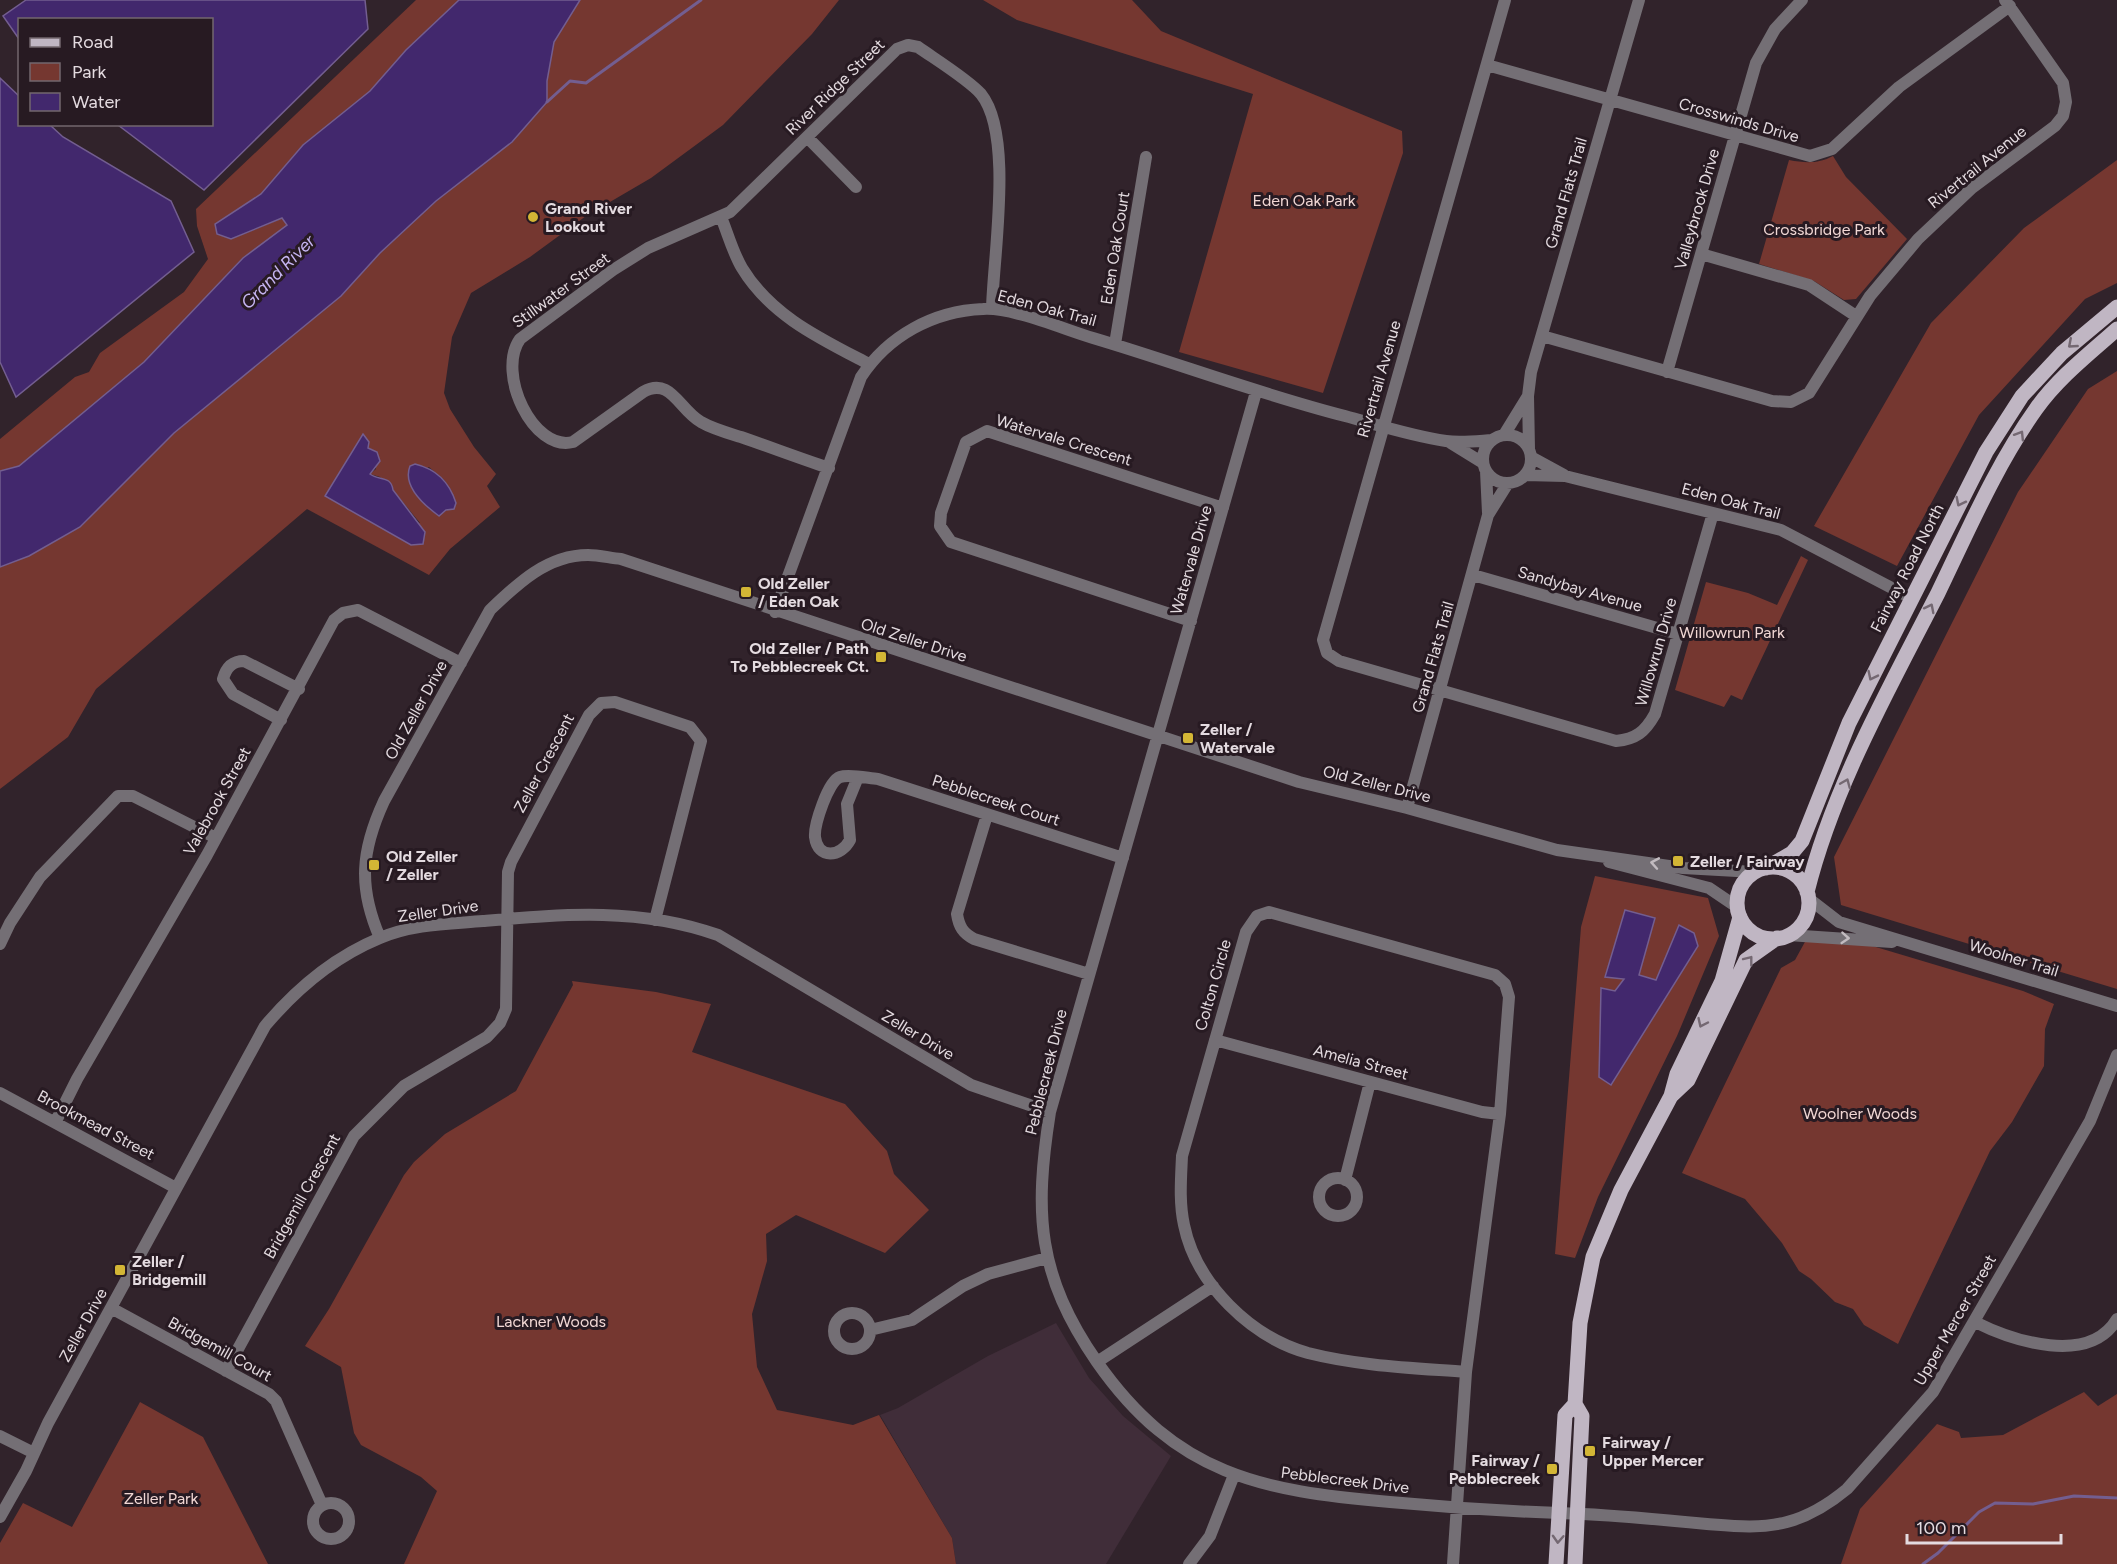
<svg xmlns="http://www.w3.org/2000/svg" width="2117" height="1564" viewBox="0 0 2117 1564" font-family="Figtree,sans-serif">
<rect width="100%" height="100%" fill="#31232b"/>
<!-- built -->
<path fill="#402d39" d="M1056,1323L1089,1378L1123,1416L1171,1456L1106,1564H956L952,1538L880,1415L898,1408L988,1356Z"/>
<!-- green -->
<path fill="#753730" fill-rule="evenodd" d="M416,0H459L406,50L370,91L303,145L261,194L216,224L231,239L283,218L288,225L243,258L144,362L19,466L0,471V439L75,377L89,372L100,353L184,292L208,259L197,226L196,209Z
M580,0H839L812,34L723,125L651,178L586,216L530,257L471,293L452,337L444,393L450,409L474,447L496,474L487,486L500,507L450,549L429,575L307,509L96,689L68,737L0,789V567L29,556L80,527L174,433L341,296L380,253L436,201L512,142L546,102L547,81L554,42ZM369,442L368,448L372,451L376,469L370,474L380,477L393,490L420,523L326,496ZM429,467L445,481L456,503L439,516L429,509L410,483L411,479Z
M983,0H1132L1161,31L1402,131L1403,153L1323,393L1179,352L1253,94L1017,20Z
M1833,156L1846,177L1907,239L1856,299L1844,300L1814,281L1759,264L1789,160C1805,163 1818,164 1833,156Z
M2117,160V283L2085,299L1979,415L1897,566L1814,526L1931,323L2024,228Z
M2117,371V989L1841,905L1834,857L2018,492L2088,389Z
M1801,556L1808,560L1742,700L1731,695L1724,707L1675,690L1706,582L1748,593L1777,605Z
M1595,876L1708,898L1719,936L1677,1036L1598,1197L1575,1258L1555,1254L1581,927Z
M1829,933L2023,991L2054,1004L2045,1029L2044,1066L2012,1122L1990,1151L1898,1344L1864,1325L1853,1309L1835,1302L1811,1279L1799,1271L1782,1243L1745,1199L1682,1173L1781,968L1795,960L1806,940Z
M572,981L656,992L711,1004L692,1052L845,1104L887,1151L894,1174L929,1210L885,1253L796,1215L766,1234L767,1261L752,1314L757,1367L777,1410L853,1425L879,1415L952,1538L956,1564H404L437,1491L421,1477L361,1445L354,1433L341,1367L305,1346L329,1309L404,1175L414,1162L445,1134L516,1091L573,985Z
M2084,1392L2098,1406L2117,1394V1564H1841L1860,1509L1937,1424L1959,1432L1961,1438L2003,1435Z
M140,1402L203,1437L268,1564H0V1543L23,1503L72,1527Z"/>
<!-- water -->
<path fill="#42286d" stroke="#735e90" stroke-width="1.5" d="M26,0H365L368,29L204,190L118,125L212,124V20H20L19,39L3,16Z
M459,0H580L554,42L547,81V102L512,142L436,201L380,253L341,296L174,433L80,527L29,556L0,567V471L19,466L144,362L243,258L287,225L282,218L231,239L217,234L215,224L261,194L303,145L370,91L406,50Z
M0,78L19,96L20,124L50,125L63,137L171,201L194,252L16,397L0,362Z
M363,434L369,442L368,448L377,452L380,461L370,474C379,481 391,475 393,490L425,532L423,544L411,545L325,496Z
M415,464C436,469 449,481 456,503L454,509L446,510L439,516C424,505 402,486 410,466Z
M1625,910L1655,918L1639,975L1656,980L1679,925L1694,933L1698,946L1611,1085L1599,1077L1601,988L1615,991L1624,979L1605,977Z"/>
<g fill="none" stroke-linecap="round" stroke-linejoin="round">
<!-- stream -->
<path stroke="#735e90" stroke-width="3" d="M547,102L570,81L586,83L701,0
M1923,1564L1938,1553L1979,1512L1995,1503L2033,1504L2074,1496L2117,1498"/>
<!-- minor -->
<path stroke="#746f75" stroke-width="12" d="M1505,0L1323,640L1327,653L1339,661L1616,741C1636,739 1645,732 1655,714L1713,513
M1487,65L1810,156L1832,149L1899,87L2010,6
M807,137L856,187
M721,217C728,234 733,253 742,268C771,316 821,339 869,364
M1701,254L1809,285L1856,316
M1542,336L1772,401L1791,402L1809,393L1870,296L1918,239L1972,188L2055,126L2063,116L2066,102L2063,83L2005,0
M1115,344L1146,157
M1667,372L1756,63L1775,29L1802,0
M1256,392L1050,1112C1034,1214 1037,1275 1097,1362C1176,1475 1261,1491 1390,1502C1454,1508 1519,1512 1583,1514C1624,1516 1666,1520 1707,1524C1733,1526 1760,1529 1787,1522C1810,1516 1829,1504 1847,1489L1933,1392L2090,1121L2117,1055
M1483 459a24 24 0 1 1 48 0a24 24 0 1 1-48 0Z
M1504,435L1528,396
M1449,442L1483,463
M1529,449L1528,396L1531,372L1639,0
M1531,457L1564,475
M829,468C799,458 770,447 741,437C728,433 713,429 701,422C679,410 671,376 643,392L573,442C533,452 496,373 520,339L613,270L648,248L730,212L897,49L908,45L918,47C935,59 969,80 981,94C1014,135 993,257 992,309
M1486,471L1488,513
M1525,475L1565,476L1781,530L1911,598
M1473,575L1678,634
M775,612L861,377C888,336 933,311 983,309C1012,307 1063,329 1093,338C1177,363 1259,394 1345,416C1378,425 1412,436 1446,441C1461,443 1477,441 1492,440
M1191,621L951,542L940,526L941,513L966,442L987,431L1223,508
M281,720L233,694L223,679C226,668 232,661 244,661L299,689
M858,777L847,804L850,840C841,857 818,860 815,837C814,825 828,781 840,777C849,774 867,778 878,779L1123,858
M1407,808L1488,515L1508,483
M987,815L957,914C959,927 963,933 974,939L1089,974
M1609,862L1709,888L1737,907
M1808,898L1839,922L2117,1006
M1788,935L1892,942
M380,938C358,887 361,851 384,801L490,610C517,584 547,555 588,555C599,555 610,558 621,559L1299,782L1407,808L1557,850L1683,868L1755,872
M0,944L10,923L40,877L118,796H133L216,838
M1215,1040L1482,1112L1500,1114
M0,1093L176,1188
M56,1121L77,1079L207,855L334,620L343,613L358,610L461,663
M1319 1197a19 19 0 1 1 38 0a19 19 0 1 1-38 0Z
M1345,1180L1370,1082
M111,1308L269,1394L276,1401L322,1505
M834 1331a18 18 0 1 1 36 0a18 18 0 1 1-36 0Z
M1975,1322C2013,1341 2089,1366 2117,1319
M870,1330L912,1320L963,1286L988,1274L1047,1258
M1097,1362L1213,1286
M226,1371L354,1136L404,1086L487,1037L500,1023L506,1009L508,872L511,862L589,715L601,703L615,702L690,727L701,741L655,920
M0,1436L34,1453
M313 1521a18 18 0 1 1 36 0a18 18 0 1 1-36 0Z
M0,1517L26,1471L48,1423L265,1026C297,988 334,957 380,938C413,924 448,924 483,921C564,914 639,907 718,935L971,1085L1050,1112
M1189,1564L1210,1536L1234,1475
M1453,1564L1466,1372L1500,1114L1509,997L1505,984L1495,975L1269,912L1257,916L1246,932L1182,1156C1181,1179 1179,1202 1184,1225C1196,1284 1251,1337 1308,1353C1359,1366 1415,1368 1466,1372"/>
<!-- major -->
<path stroke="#c0b6c3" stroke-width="15" d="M1737 903a36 36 0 1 1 72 0a36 36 0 1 1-72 0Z
M1766,868L1792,853L1802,841L1849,723L1986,452L2022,396L2062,353L2117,307
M1807,892C1833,787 1889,689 1938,593C1968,531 1996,465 2036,409C2058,378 2089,354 2117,329
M1671,1096L1688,1080L1746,960L1777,938
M1556,1564L1565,1415L1575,1404
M1575,1564L1582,1416L1575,1404L1580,1323L1593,1257L1621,1190L1671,1096L1677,1074L1722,981L1740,917"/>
</g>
<!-- one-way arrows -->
<defs><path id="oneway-chevron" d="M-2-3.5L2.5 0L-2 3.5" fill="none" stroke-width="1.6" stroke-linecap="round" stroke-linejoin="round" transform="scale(1.5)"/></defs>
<g stroke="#746872">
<use href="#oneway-chevron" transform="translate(2072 344) rotate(139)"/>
<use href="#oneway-chevron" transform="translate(2020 435) rotate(-58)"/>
<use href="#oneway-chevron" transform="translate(1960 502) rotate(117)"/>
<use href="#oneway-chevron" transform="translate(1930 608) rotate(-63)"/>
<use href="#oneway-chevron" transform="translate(1872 676) rotate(116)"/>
<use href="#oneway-chevron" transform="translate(1846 783) rotate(-67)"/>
<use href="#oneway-chevron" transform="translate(1749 960) rotate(-52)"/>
<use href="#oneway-chevron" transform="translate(1702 1023) rotate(115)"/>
<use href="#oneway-chevron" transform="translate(1558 1539) rotate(93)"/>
</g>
<g stroke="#c2bbc0">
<use href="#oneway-chevron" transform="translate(1655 863) rotate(-170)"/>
<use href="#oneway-chevron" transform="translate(1845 938) rotate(4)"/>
</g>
<!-- markers -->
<g fill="#d3b635" stroke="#271a22" stroke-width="2">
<circle cx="533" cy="217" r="6"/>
<rect x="740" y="586" width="12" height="12" rx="3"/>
<rect x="875" y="651" width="12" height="12" rx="3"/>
<rect x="1182" y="732" width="12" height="12" rx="3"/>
<rect x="1672" y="855" width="12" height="12" rx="3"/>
<rect x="368" y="859" width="12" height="12" rx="3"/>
<rect x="114" y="1264" width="12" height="12" rx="3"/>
<rect x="1584" y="1445" width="12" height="12" rx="3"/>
<rect x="1546" y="1463" width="12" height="12" rx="3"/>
</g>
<g text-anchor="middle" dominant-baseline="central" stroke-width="6" stroke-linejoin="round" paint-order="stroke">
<!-- street labels -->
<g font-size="16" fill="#e4dbe0" stroke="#271a22">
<text transform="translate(835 87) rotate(-44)">River Ridge Street</text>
<text transform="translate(1739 120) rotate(16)">Crosswinds Drive</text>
<text transform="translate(1977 167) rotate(-39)">Rivertrail Avenue</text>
<text transform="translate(1566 193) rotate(-74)">Grand Flats Trail</text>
<text transform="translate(1697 209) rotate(-74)">Valleybrook Drive</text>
<text transform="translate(1115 248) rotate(-81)">Eden Oak Court</text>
<text transform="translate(561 290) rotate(-36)">Stillwater Street</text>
<text transform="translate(1047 308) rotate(15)">Eden Oak Trail</text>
<text transform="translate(1379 379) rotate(-74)">Rivertrail Avenue</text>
<text transform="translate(1064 440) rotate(17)">Watervale Crescent</text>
<text transform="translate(1731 501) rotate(15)">Eden Oak Trail</text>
<text transform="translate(1191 560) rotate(-74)">Watervale Drive</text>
<text transform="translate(1907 568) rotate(-63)">Fairway Road North</text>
<text transform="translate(1580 589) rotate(16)">Sandybay Avenue</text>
<text transform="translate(914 640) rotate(18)">Old Zeller Drive</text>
<text transform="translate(1656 652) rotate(-74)">Willowrun Drive</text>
<text transform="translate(1433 657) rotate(-74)">Grand Flats Trail</text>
<text transform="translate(416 710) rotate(-61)">Old Zeller Drive</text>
<text transform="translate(544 763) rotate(-62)">Zeller Crescent</text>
<text transform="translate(1377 784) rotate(14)">Old Zeller Drive</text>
<text transform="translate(996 800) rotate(18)">Pebblecreek Court</text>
<text transform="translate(217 801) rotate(-61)">Valebrook Street</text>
<text transform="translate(438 911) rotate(-8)">Zeller Drive</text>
<text transform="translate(2014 958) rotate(17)">Woolner Trail</text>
<text transform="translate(1213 985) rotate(-74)">Colton Circle</text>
<text transform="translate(918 1035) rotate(31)">Zeller Drive</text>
<text transform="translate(1361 1062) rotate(15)">Amelia Street</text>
<text transform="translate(1046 1072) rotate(-76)">Pebblecreek Drive</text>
<text transform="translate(96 1125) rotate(28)">Brookmead Street</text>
<text transform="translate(302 1196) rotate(-61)">Bridgemill Crescent</text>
<text transform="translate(1955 1320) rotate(-60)">Upper Mercer Street</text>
<text transform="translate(83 1325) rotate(-61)">Zeller Drive</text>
<text transform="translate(220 1349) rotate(29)">Bridgemill Court</text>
<text transform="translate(1345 1480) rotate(7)">Pebblecreek Drive</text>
</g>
<!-- park labels -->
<g font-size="16" fill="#f1d7d4" stroke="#271a22">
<text x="1304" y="200">Eden Oak Park</text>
<text x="1824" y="229">Crossbridge Park</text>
<text x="1732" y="632">Willowrun Park</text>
<text x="1860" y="1113">Woolner Woods</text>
<text x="551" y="1321">Lackner Woods</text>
<text x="161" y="1498">Zeller Park</text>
</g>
<!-- poi labels -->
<g font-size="16" font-weight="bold" fill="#e4dbe0" stroke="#271a22" text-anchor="start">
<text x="545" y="208">Grand River<tspan x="545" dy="18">Lookout</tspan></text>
<text x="758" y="583">Old Zeller<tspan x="758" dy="18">/ Eden Oak</tspan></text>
<text x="869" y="648" text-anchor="end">Old Zeller / Path<tspan x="869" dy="18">To Pebblecreek Ct.</tspan></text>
<text x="1200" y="729">Zeller /<tspan x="1200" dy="18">Watervale</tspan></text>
<text x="386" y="856">Old Zeller<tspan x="386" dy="18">/ Zeller</tspan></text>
<text x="1690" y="861">Zeller / Fairway</text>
<text x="132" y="1261">Zeller /<tspan x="132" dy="18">Bridgemill</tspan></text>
<text x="1602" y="1442">Fairway /<tspan x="1602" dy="18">Upper Mercer</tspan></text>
<text x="1540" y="1460" text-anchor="end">Fairway /<tspan x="1540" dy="18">Pebblecreek</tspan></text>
</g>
<!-- water labels -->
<g font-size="18" font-style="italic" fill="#c5b4f1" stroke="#271a22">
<text transform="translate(278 272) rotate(-45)">Grand River</text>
</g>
</g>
<!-- legend -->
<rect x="18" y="18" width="195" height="108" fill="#271a22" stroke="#73676e" stroke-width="1.5"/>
<rect x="30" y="38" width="30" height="9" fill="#c0b6c3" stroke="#73676e" stroke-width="1.5"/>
<text x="72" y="48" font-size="18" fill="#e4dbe0">Road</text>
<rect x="30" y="63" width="30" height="18" fill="#753730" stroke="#73676e" stroke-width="1.5"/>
<text x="72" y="78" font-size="18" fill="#e4dbe0">Park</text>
<rect x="30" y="93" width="30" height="18" fill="#42286d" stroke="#73676e" stroke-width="1.5"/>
<text x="72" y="108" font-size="18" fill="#e4dbe0">Water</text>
<!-- scale -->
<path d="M1907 1534v9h154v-9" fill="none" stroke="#e4dbe0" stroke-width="3"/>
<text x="1916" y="1534" font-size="18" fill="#e4dbe0" stroke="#271a22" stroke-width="4.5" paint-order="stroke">100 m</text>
</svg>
